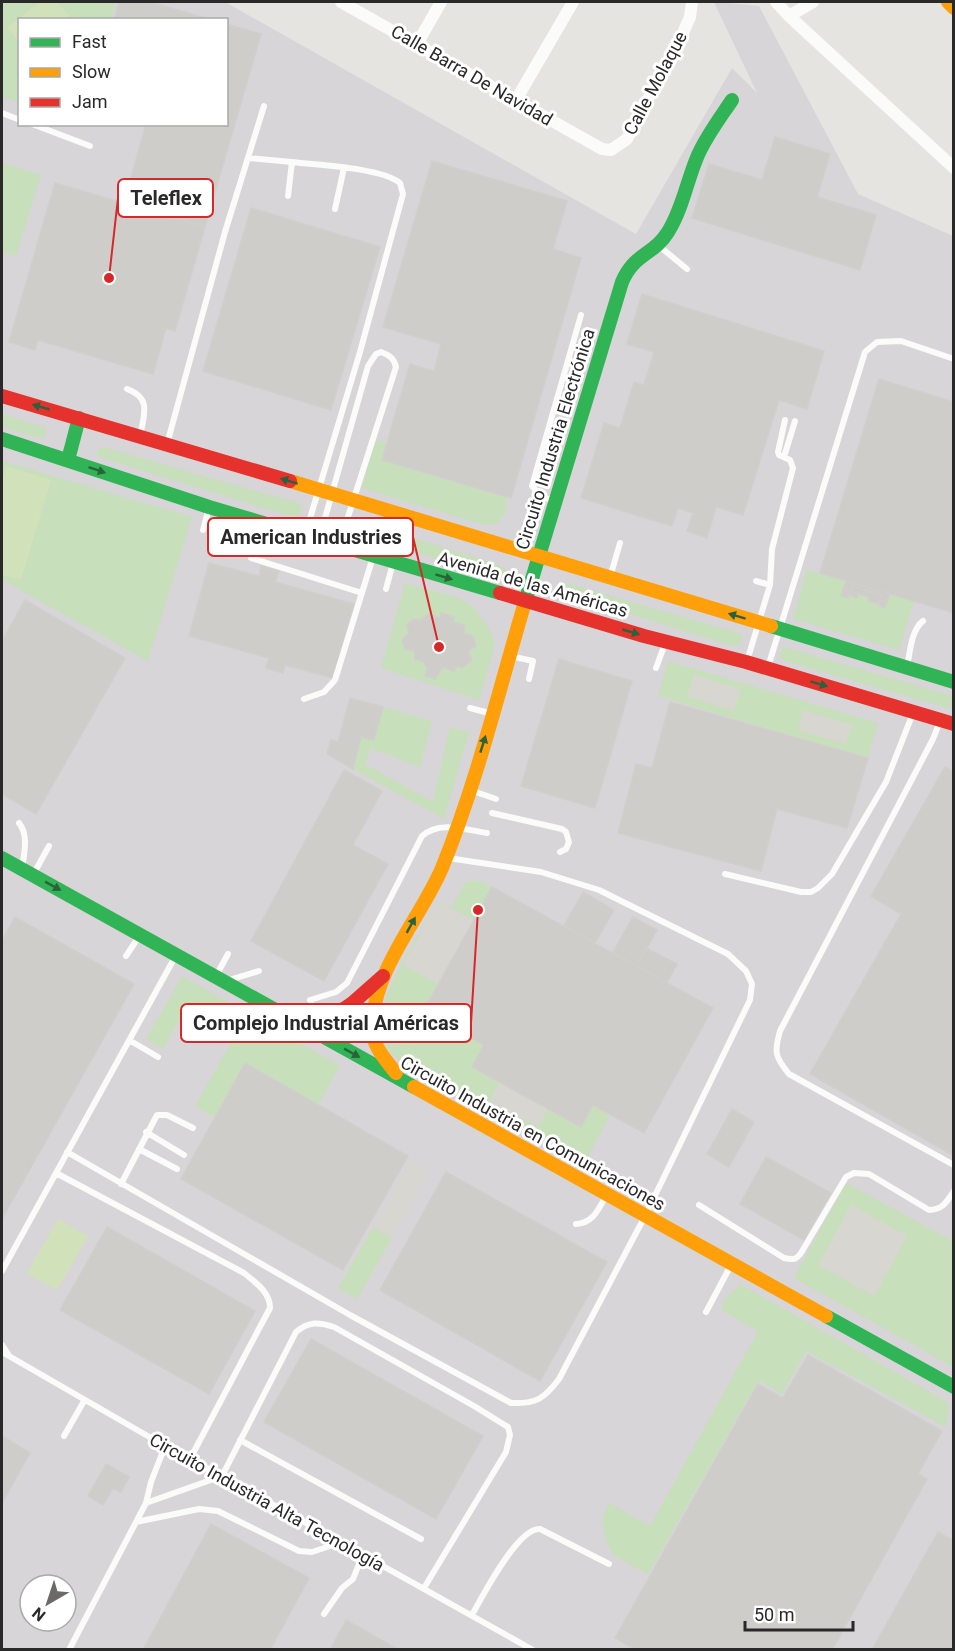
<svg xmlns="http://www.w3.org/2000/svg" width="955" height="1651" viewBox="0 0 955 1651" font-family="Roboto,sans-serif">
<rect width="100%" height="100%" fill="#e6e4e0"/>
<!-- industrial -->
<path fill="#d7d5d7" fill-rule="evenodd" d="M2,2H225L636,234L732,68L757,93L714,2L759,6L858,194L953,236V1649L2,1650ZM20,20H226V124H20ZM30,1585H66V1621H30Z"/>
<!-- green -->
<path fill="#c7dfbb" d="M2,2H116L111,19L20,20L19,102L2,97Z
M2,163L41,175L16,256L2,252Z
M2,414L46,428V436L40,438L2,427Z
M376,440L387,443L382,460L507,497L505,514L498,523L484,525L362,488Z
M103,447L298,503L302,506L300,516H289L99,457L96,453L98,449Z
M2,461L192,517L148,661L2,580Z
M353,521L363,522L497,564L506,569L507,574L505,577L498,578L350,532L348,526Z
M807,570L914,601L899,650L793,619Z
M405,583L460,598L473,607L490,630L495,645L479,700L381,668Z
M560,583L570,584L735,632L742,636V642L738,645H730L555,591L554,588Z
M784,647L953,696V706L947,708L785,661L780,657L779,653Z
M668,661L878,723L868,758L658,696Z
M383,707L432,721L420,767L371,748L365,764L433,802L450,727L469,732L444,819L353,769L361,737L374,740Z
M466,881H480L492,887L424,1012L484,1045L472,1068L580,1127L593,1105L610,1115L584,1163L399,1060C392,1053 382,1045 380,1034C374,1002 421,931 438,901L452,907Z
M182,976L340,1066L318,1105L245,1063L214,1117L195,1106L237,1032L228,1019L200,1005L185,1010L163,1049L146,1039Z
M846,1183L953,1241V1367L794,1278Z
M373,1227L392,1238L357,1299L338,1288Z
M740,1284L949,1403L946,1427L806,1351L782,1394L759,1380L648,1574L613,1555L606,1540L602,1520L609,1503L650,1526L758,1331L723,1311V1301Z"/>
<!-- pitch -->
<path fill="#d1e2ba" d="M39,2H57L70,16L65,19L20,20L19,42L7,28Z
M6,466L51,480L21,580L2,575V481Z
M58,1219L88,1236L57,1290L27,1273Z"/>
<!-- plaza -->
<path fill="#d8d6d1" d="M694,675L740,689L734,711L687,696Z
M803,710L852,725L846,744L798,730Z
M438,901L474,920L438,984L403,965Z
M500,1083L548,1109L538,1127L522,1118L518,1126L503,1118L507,1111L489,1102Z
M411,1160L430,1171L392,1238L373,1227Z
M851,1205L907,1236L874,1296L818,1265Z"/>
<!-- building -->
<path fill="#cfcdca" stroke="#d1cfcc" stroke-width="1.5" d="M119,2H150L212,20H114Z
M226,24L261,34L205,227L124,203L146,124H226Z
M775,137L830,154L817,197L876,215L860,270L692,218L709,164L762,180Z
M432,161L567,201L553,249L581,258L511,498L382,460L410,364L434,371L441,344L383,327Z
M55,183L205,227L175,331L166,328L153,374L38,340L35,350L9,342Z
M251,208L380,247L331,410L203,371Z
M642,294L824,351L807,409L779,400L743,515L716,507L707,538L687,531L693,513L678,508L672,526L581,498L604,423L620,428L634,382L644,385L654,352L627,344Z
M879,379L954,402V613L820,573Z
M209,563L259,576L261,566L279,571L275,582L354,604L333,678L285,665L283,673L266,668L269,658L189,636Z
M846,581L890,594L885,608L879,606L882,595L852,586L848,598L841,596Z
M852,586L882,595L879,604L868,601L869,597L858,594L857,598L849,595Z
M25,600L125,658L36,814L2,794V641Z
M441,613L454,617L453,622L464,625L465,634L473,636L476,646L468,651L472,660L462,668L457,666L454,671L443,667L435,679L425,676L427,669L424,662L415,659L414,651L405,649L402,640L409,633L407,625L413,619L421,620L428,614L440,618Z
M559,659L632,681L595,808L521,786Z
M350,698L383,707L374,740L361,737L353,769L327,754L331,740L338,742Z
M670,702L868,758L847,828L777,809L761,871L618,833L636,764L652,768Z
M945,767L954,772V1156L810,1074L901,914L871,896Z
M344,770L382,791L353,845L388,864L324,981L251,941Z
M492,887L713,1008L644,1133L593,1105L581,1127L472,1067L484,1045L423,1012Z
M583,892L614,910L595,943L564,926Z
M15,917L134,984L2,1219V941Z
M633,917L657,930L637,966L613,952Z
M646,948L677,964L667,983L637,966Z
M245,1063L408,1156L343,1270L181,1179Z
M732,1109L754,1122L729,1167L707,1154Z
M766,1157L831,1193L804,1240L740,1204Z
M446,1172L607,1262L540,1381L380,1290Z
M107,1227L255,1311L209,1394L60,1310Z
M311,1339L483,1436L436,1519L264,1422Z
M808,1355L942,1431L918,1474L927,1479L832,1650H636L615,1638L758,1384L783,1398Z
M2,1436L30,1453L2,1503Z
M106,1464L129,1477L121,1492L113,1488L103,1505L88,1496Z
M211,1524L309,1578L270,1650H143Z
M938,1532L954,1541V1650H872Z
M346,1620L399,1650H330Z"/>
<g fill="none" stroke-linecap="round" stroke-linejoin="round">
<!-- lane -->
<path stroke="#fbfbfa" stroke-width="6" d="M2,113L20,120
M32,124L90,146
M248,158L292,162
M288,196L292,162C317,165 383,168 400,183L403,194L360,352L305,535
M335,209L344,168
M659,246L687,269
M127,389C152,398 144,415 140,436
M167,444L225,232L264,106
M784,457L795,421
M554,502L540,495L532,486L581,315
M203,530L209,508
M319,539L368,366L376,354L381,352C389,355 394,358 396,367L339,545
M251,558L362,593
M611,574L620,543
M756,581L770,585
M386,589L393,563
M510,656L533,661L529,679
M747,661L770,585L772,549L793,468L790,460L779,455L778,452L785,420
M768,667L865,352L877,342L901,341L954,359
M907,667C910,653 911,630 923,621
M656,668L666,641
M304,699L324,692L335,680L373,557
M470,708L489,713
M940,721L933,739L780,1031C774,1052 775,1057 789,1074L954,1165
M470,790L496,799
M492,813L562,829L566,832L569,842L566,849L560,852
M19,823C29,835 24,854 22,869
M725,874L801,892H811L818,888L832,874L886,782L913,713
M33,875L49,846
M126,956L140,935
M216,976L228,954
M229,980L259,971
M317,1015L310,1000L336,992L347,983L422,836C440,820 466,830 487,833
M129,1040L158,1057
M146,1132L184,1155
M139,1149L177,1169
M67,1152L350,1315L511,1403C536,1404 544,1399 559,1379L645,1216L750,1000L752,984L746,971L728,954L599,890L541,872L448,858
M56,1173L244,1273C256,1283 270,1292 270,1308L190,1459
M121,1184L157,1115H167L193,1128
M699,1205L784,1258C793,1260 796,1260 801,1253L846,1177L854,1173L869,1174L929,1210C943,1210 947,1201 954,1191
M576,1224C593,1223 598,1210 606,1196
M2,1271L175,957
M706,1312L731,1265
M2,1345L8,1354
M2,1352L165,1446L222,1476L533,1650
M64,1436L84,1401
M240,1440L421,1539
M146,1503L222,1476L296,1332C309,1321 319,1322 334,1327L474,1406L508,1427L510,1435L506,1452L424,1588
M136,1522L199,1509L218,1511L299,1551L312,1552L342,1542
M324,1614L342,1588L353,1579L363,1554
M472,1615C482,1597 518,1527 540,1529L609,1564
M69,1650L146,1503L151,1482L165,1446"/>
<!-- street -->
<path stroke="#fbfbfa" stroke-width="12" d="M341,2L602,149L611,150L627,139L683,33L690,17L692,2
M776,2L789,16L954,168
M789,16L813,2
M417,44L441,2
M516,100L573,2"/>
<!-- fast -->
<path stroke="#30b455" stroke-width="14" d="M2,439L209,507L500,593
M68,460L79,418
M525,602L622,282C634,253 654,255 668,232C683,208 687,180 698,155C707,135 720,118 732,100
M771,626L954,682
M2,858L414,1087
M826,1316L954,1387"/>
<!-- slow -->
<path stroke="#ff9f0a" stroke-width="14" d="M948,2L954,8
M290,481L771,626
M396,1073C385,1059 371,1045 372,1025C375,967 420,919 442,868C477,782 499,690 525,602
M414,1087L826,1316"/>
<!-- jam -->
<path stroke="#e5322d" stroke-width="14" d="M2,396L290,481
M500,593L644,636L746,662L954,724
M293,1013C340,1024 350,1004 383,976"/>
</g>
<!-- one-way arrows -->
<defs><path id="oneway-solid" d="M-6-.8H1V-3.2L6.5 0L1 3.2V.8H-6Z" transform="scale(1.5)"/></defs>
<g fill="#2c613b">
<use href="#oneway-solid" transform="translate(41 407) rotate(-164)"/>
<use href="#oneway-solid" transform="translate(97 470) rotate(19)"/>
<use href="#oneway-solid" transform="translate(289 481) rotate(-163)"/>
<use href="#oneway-solid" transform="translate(444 577) rotate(17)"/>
<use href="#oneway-solid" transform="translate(737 616) rotate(-163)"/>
<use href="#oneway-solid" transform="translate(631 632) rotate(16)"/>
<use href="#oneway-solid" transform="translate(819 684) rotate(17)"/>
<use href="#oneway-solid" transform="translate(483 744) rotate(-73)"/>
<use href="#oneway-solid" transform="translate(53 886) rotate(29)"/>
<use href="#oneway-solid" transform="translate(411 925) rotate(-61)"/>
<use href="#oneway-solid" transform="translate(352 1053) rotate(29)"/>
</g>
<g text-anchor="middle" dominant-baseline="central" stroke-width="6" stroke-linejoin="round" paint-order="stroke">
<!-- street labels -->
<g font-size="18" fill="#292929" stroke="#fff">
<text transform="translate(472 75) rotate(30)">Calle Barra De Navidad</text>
<text transform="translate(655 83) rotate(-62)">Calle Molaque</text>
<text transform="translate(555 439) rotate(-73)">Circuito Industria Electrónica</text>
<text transform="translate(533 584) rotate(16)">Avenida de las Américas</text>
<text transform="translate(533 1133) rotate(29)">Circuito Industria en Comunicaciones</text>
<text transform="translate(267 1502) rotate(29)">Circuito Industria Alta Tecnología</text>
</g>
</g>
<!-- callouts -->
<path fill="none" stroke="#d62828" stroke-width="2" d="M109 278L118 198M439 647L413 537M478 910L471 1023"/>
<g fill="#d62828" stroke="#fff" stroke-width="2">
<circle cx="109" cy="278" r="6"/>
<circle cx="439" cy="647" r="6"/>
<circle cx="478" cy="910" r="6"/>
</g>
<g fill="#fff" stroke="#d62828" stroke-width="2">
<rect x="118" y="179" width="95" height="38" rx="6"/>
<rect x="208" y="518" width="205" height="38" rx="6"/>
<rect x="181" y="1004" width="290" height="38" rx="6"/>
</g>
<g font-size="20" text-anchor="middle" font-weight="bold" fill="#292929">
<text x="166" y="205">Teleflex</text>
<text x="311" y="544">American Industries</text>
<text x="326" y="1030">Complejo Industrial Américas</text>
</g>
<!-- border -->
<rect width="955" height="1651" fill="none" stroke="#292929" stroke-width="6"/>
<!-- legend -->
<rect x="18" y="18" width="210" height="108" fill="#ffffff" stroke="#a9a9a9" stroke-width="1.5"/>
<rect x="30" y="38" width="30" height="9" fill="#30b455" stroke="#a9a9a9" stroke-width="1.5"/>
<text x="72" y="48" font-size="18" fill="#292929">Fast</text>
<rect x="30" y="68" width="30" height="9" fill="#ff9f0a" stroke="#a9a9a9" stroke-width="1.5"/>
<text x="72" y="78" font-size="18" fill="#292929">Slow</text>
<rect x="30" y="98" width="30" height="9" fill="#e5322d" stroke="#a9a9a9" stroke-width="1.5"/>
<text x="72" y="108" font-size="18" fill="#292929">Jam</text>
<!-- north arrow -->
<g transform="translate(48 1603) rotate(219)"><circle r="28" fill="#ffffff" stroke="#a9a9a9" stroke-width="1.5"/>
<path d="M0-4.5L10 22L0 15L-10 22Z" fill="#6b6a69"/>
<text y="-9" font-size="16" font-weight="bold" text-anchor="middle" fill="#292929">N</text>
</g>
<!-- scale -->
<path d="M745 1621v9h108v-9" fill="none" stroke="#292929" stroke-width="3"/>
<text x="754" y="1621" font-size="18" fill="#292929" stroke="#ffffff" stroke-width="4.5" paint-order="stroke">50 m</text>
</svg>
